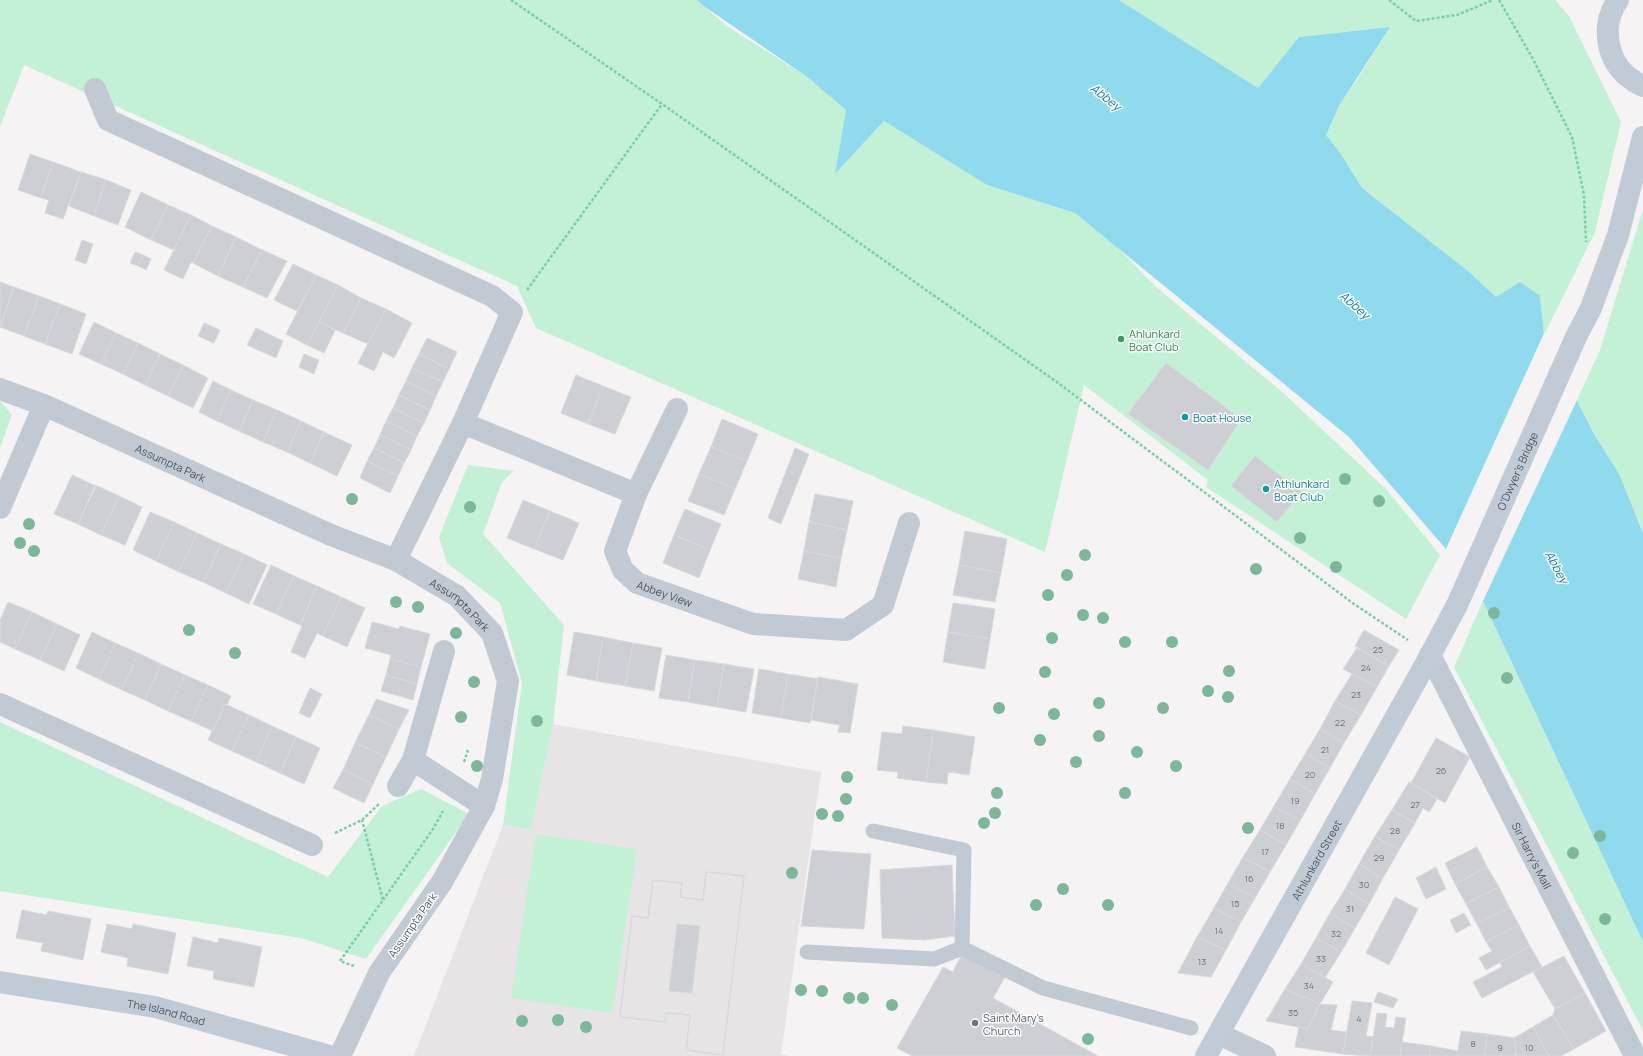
<svg xmlns="http://www.w3.org/2000/svg" width="1643" height="1056" viewBox="0 0 1643 1056" font-family="Manrope,sans-serif">
<rect width="100%" height="100%" fill="#f5f3f3"/>
<!-- education -->
<path fill="#e6e4e5" d="M553,724L821,772L781,1054L788,1056H414L503,825L531,830Z"/>
<!-- green -->
<path fill="#c3f1d5" d="M0,0H697L728,27L806,76L846,110L836,173L884,121L987,185L1075,213L1116,246L1156,287L1281,391L1387,490L1440,555L1406,619L1206,487L1208,480L1084,385L1045,552L536,328L517,286L24,65L0,127Z
M1119,0H1555L1569,16L1621,122L1595,232L1544,335L1540,296L1496,297L1468,271L1362,188L1339,151L1326,135L1339,106L1357,80L1390,27L1299,37L1258,88Z
M1643,209V533L1640,524L1577,400L1600,350Z
M0,401L12,415L0,448Z
M468,465L514,471L502,482L483,534L564,625L553,724L531,830L503,825L522,683L500,603L447,563L439,537Z
M1483,601L1643,942V1031L1454,667Z
M0,722L328,877L382,806L421,789L469,814L366,959L301,938L0,891Z
M536,834L637,849L612,1013L511,998Z"/>
<!-- water -->
<path fill="#90daee" d="M697,0H1119L1258,88L1299,37L1390,27L1339,106L1326,135L1339,151L1362,188L1468,271L1496,297L1520,282L1540,296L1544,335L1594,434L1619,474L1643,533V942L1483,601L1446,549L1349,437L1075,213L987,185L884,121L835,174L846,110L806,76L705,7Z"/>
<!-- pier -->
<path fill="#f5f3f3" d="M1545,331V334L1578,398L1483,601L1478,598L1445,551Z"/>
<!-- building -->
<path fill="#cdcfd5" stroke="#d7d9de" fill-rule="evenodd" d="M30,154L53,162L41,198L18,190Z
M53,162L81,172L63,219L45,213L49,200L41,198Z
M81,172L106,180L94,216L69,206Z
M106,180L131,190L118,225L94,216Z
M141,192L168,205L151,240L125,227Z
M168,205L191,215L174,250L151,240Z
M191,215L212,226L193,263L191,262L183,279L164,270Z
M212,226L236,237L218,276L193,263Z
M236,237L262,250L243,287L218,276Z
M82,240L93,244L86,264L75,260Z
M262,250L287,261L267,298L243,287Z
M135,252L143,255L138,266L130,263Z
M143,255L151,259L146,270L138,266Z
M293,264L316,275L297,311L274,300Z
M316,275L338,285L307,345L286,334Z
M0,282L14,287L0,325Z
M338,285L361,298L343,333L319,322Z
M14,287L39,296L24,336L0,327Z
M39,296L60,304L45,344L24,336Z
M361,298L386,309L368,344L343,333Z
M60,304L86,314L72,354L45,344Z
M386,309L412,323L394,358L383,352L374,371L358,363Z
M94,322L116,333L101,364L79,354Z
M319,322L335,330L324,353L307,345Z
M204,323L220,330L214,343L198,336Z
M256,328L283,341L276,358L247,345Z
M116,333L138,343L123,374L101,364Z
M427,338L457,352L449,369L419,354Z
M138,343L160,354L145,385L123,374Z
M160,354L183,365L168,396L145,385Z
M304,354L319,360L314,374L299,367Z
M419,354L449,369L443,382L412,368Z
M1166,363L1241,419L1208,470L1128,414Z
M183,365L208,378L193,408L168,396Z
M412,368L443,382L436,396L406,381Z
M576,375L603,386L588,424L561,413Z
M213,381L231,390L217,421L199,412Z
M406,381L436,396L430,410L399,395Z
M603,386L631,397L615,434L588,424Z
M231,390L253,400L239,431L217,421Z
M399,395L430,410L424,423L393,408Z
M253,400L277,410L263,442L239,431Z
M393,408L424,423L417,436L386,421Z
M277,410L301,421L287,452L263,442Z
M722,419L758,434L747,461L711,447Z
M301,421L324,432L310,463L287,452Z
M386,421L417,436L411,450L380,435Z
M324,432L352,445L337,476L310,463Z
M380,435L411,450L404,463L374,448Z
M711,447L747,461L735,489L699,474Z
M374,448L404,463L398,476L367,461Z
M795,448L809,454L781,524L768,518Z
M1255,456L1301,492L1277,522L1231,486Z
M367,461L398,476L390,493L360,478Z
M699,474L735,489L724,515L688,501Z
M72,475L96,486L78,524L54,514Z
M95,485L119,496L101,535L78,524Z
M815,494L853,501L847,530L809,522Z
M119,496L142,507L125,545L101,535Z
M523,500L550,511L534,549L507,538Z
M685,509L721,524L710,550L674,535Z
M550,511L579,523L563,560L534,549Z
M150,512L174,522L156,561L133,550Z
M174,522L197,533L179,572L156,561Z
M809,522L847,530L841,558L804,551Z
M965,531L1007,539L1001,573L959,565Z
M197,533L221,544L203,582L179,572Z
M674,535L710,550L699,578L663,563Z
M221,544L244,554L226,593L203,582Z
M804,551L841,558L836,587L798,579Z
M244,554L267,565L249,604L226,593Z
M271,565L294,576L276,614L253,604Z
M959,565L1001,573L995,602L953,595Z
M294,576L317,586L300,625L276,614Z
M317,586L341,597L323,636L317,633L305,658L291,652L302,626L300,625Z
M341,597L365,608L347,647L323,636Z
M8,602L32,612L15,649L0,642V620Z
M953,603L995,609L990,639L948,632Z
M32,612L57,624L40,660L15,649Z
M372,622L399,629L400,626L430,634L421,667L390,659L391,655L365,648Z
M57,624L80,635L64,671L40,660Z
M1364,630L1399,650L1389,666L1355,646Z
M92,632L115,643L99,679L76,668Z
M574,632L603,637L596,681L567,675Z
M948,632L990,639L985,669L943,662Z
M603,637L633,643L625,686L596,681Z
M115,643L138,653L122,690L99,679Z
M633,643L662,648L654,691L625,686Z
M1357,648L1389,666L1377,687L1343,669Z
M138,653L161,664L145,700L122,690Z
M666,655L695,660L688,702L659,698Z
M390,659L421,667L417,684L386,675Z
M695,660L724,664L717,707L688,702Z
M161,664L185,675L168,711L145,700Z
M724,664L754,669L746,712L717,707Z
M759,669L788,674L781,718L752,713Z
M788,674L818,679L810,723L781,718Z
M1352,674L1377,687L1361,715L1335,701Z
M185,675L208,685L191,721L168,711Z
M386,675L417,684L413,700L381,691Z
M818,677L858,684L850,733L838,732L840,725L811,720Z
M208,685L231,696L227,705L225,704L213,731L191,721Z
M310,688L322,694L310,718L299,713Z
M376,699L409,710L399,729L369,715Z
M1335,701L1361,715L1344,743L1320,729Z
M225,704L249,715L232,751L208,740Z
M249,715L272,726L256,762L232,751Z
M369,715L399,729L386,757L355,743Z
M272,726L296,737L280,773L256,762Z
M903,726L933,730L926,782L897,778L898,772L877,770L882,732L902,734Z
M1320,729L1344,743L1330,768L1305,754Z
M933,730L975,737L969,775L948,772L947,784L926,782Z
M296,737L320,748L304,784L280,773Z
M1436,738L1470,757L1445,803L1411,783Z
M355,743L386,757L373,784L343,770Z
M1305,754L1330,768L1315,794L1290,779Z
M343,770L373,784L364,803L333,788Z
M1290,779L1315,794L1300,821L1274,806Z
M1409,782L1437,799L1429,812L1423,808L1415,823L1392,810Z
M1274,806L1300,821L1286,845L1260,830Z
M1392,810L1415,823L1399,850L1375,836Z
M1260,830L1286,845L1270,872L1243,857Z
M1375,836L1399,850L1383,878L1359,864Z
M1477,847L1487,867L1455,884L1445,863Z
M812,850L871,854L864,929L801,926Z
M1243,857L1270,872L1255,898L1228,883Z
M1359,864L1383,878L1369,904L1345,889Z
M952,865L955,936L924,940L882,938L880,870Z
M1436,867L1446,889L1426,899L1416,878Z
M1487,867L1499,887L1466,904L1455,884Z
M706,872L744,876L723,1055L686,1050L690,1015L666,1013L665,1022L620,1017L632,916L648,918L653,880L682,883L680,897L703,900ZM677,924L700,926L692,993L669,991Z
M706,872L744,876L723,1055L686,1050L690,1015L666,1013L665,1022L620,1017L632,916L648,918L653,880L682,883L680,897L703,900Z
M1228,883L1255,898L1241,922L1214,908Z
M1499,887L1509,907L1477,924L1466,904Z
M1345,889L1369,904L1355,928L1330,913Z
M1395,897L1418,909L1389,965L1366,953Z
M1509,907L1519,925L1486,942L1477,924Z
M1214,908L1241,922L1226,950L1197,937Z
M22,910L47,915L48,911L91,919L83,960L41,951L43,943L16,938Z
M1330,913L1355,928L1341,952L1316,938Z
M1464,913L1471,925L1456,933L1450,920Z
M107,924L132,929L133,924L176,933L168,974L127,966L128,958L101,952Z
M1519,925L1530,946L1486,970L1479,958L1492,951L1486,942Z
M193,937L218,943L219,938L262,947L254,987L213,979L214,971L187,966Z
M1197,937L1226,950L1211,977L1178,973Z
M1316,938L1341,952L1325,978L1301,964Z
M1530,946L1542,967L1482,998L1473,982L1502,967L1500,963Z
M962,954L1005,977L993,998L1098,1056H912L897,1048L943,967L953,972Z
M1564,956L1585,993L1555,1009L1533,972Z
M1301,964L1333,982L1320,1004L1285,989Z
M1285,989L1320,1004L1308,1029L1266,1021Z
M1378,992L1398,999L1393,1008L1374,1002Z
M1585,993L1606,1031L1574,1049L1553,1015L1555,1009Z
M1352,1001L1372,1003L1366,1036L1373,1037L1370,1056L1343,1054Z
M1320,1004L1337,1005L1331,1030L1346,1032L1343,1054L1295,1047L1299,1027L1308,1029Z
M1377,1013L1387,1014L1385,1027L1394,1028L1396,1017L1406,1018L1400,1056H1370Z
M1553,1015L1574,1049L1561,1056H1549L1533,1027Z
M1533,1027L1549,1056H1516L1514,1038Z
M1461,1031L1487,1034L1485,1056H1457Z
M1487,1034L1514,1038L1516,1056H1485Z
M1402,1042L1431,1046L1429,1056H1400Z
M1431,1046L1458,1051L1457,1056H1429Z"/>
<g fill="none" stroke-linecap="round" stroke-linejoin="round">
<!-- path -->
<path stroke="#7ad0a6" stroke-width="2.5" stroke-dasharray="3 2" stroke-linecap="butt" d="M511,0L662,104L1054,380L1354,604L1408,640
M1389,0L1416,21L1457,15L1493,0
M1499,0L1533,59L1572,137L1584,195L1586,242
M527,290L662,104
M464,762L468,750
M335,833L362,820L379,804
M383,900L433,829L443,811
M354,966L340,961L383,900L362,820"/>
<!-- service -->
<path stroke="#c1cad2" stroke-width="15" d="M873,831L964,850L962,948
M807,952L934,959L962,948L1043,988L1191,1028"/>
<!-- minor -->
<g stroke="#c1cad2" stroke-width="22">
<path d="M95,89L108,120L492,296L512,312L463,423L396,560"/>
<path id="s1" d="M0,389L44,405L331,535L396,560L457,596L492,633L508,681L492,779L484,806L442,882L379,973L340,1056"/>
<path id="s2" d="M463,423L636,494L615,551L623,570L637,583L753,624L846,630L883,605L909,523"/>
<path d="M636,494L677,409"/>
<path d="M0,508L44,405"/>
<path d="M444,651L413,760L484,806"/>
<path id="s3" d="M1430,655L1635,1056"/>
<path d="M0,704L312,845"/>
<path d="M398,786L413,760"/>
<path d="M1219,1034L1265,1056"/>
</g>
<!-- secondary -->
<g stroke="#c1cbd6" stroke-width="22">
<path d="M1618,0C1613,7 1609,17 1608,26C1606,53 1618,75 1643,86"/>
<path id="s4" d="M0,982L155,1007L330,1056"/>
<path id="s5" d="M1206,1056L1426,663L1457,605L1576,337L1591,308L1618,235L1643,137"/>
</g>
</g>
<!-- trees -->
<g fill="#7bb799">
<circle cx="1345" cy="479" r="6"/>
<circle cx="352" cy="499" r="6"/>
<circle cx="1379" cy="501" r="6"/>
<circle cx="470" cy="507" r="6"/>
<circle cx="29" cy="524" r="6"/>
<circle cx="1300" cy="538" r="6"/>
<circle cx="20" cy="543" r="6"/>
<circle cx="34" cy="551" r="6"/>
<circle cx="1085" cy="555" r="6"/>
<circle cx="1336" cy="567" r="6"/>
<circle cx="1256" cy="569" r="6"/>
<circle cx="1067" cy="575" r="6"/>
<circle cx="1048" cy="595" r="6"/>
<circle cx="396" cy="602" r="6"/>
<circle cx="418" cy="607" r="6"/>
<circle cx="1494" cy="613" r="6"/>
<circle cx="1083" cy="615" r="6"/>
<circle cx="1103" cy="618" r="6"/>
<circle cx="189" cy="630" r="6"/>
<circle cx="456" cy="633" r="6"/>
<circle cx="1052" cy="638" r="6"/>
<circle cx="1125" cy="642" r="6"/>
<circle cx="1172" cy="642" r="6"/>
<circle cx="235" cy="653" r="6"/>
<circle cx="1229" cy="671" r="6"/>
<circle cx="1045" cy="672" r="6"/>
<circle cx="1507" cy="678" r="6"/>
<circle cx="474" cy="682" r="6"/>
<circle cx="1208" cy="691" r="6"/>
<circle cx="1228" cy="697" r="6"/>
<circle cx="1099" cy="703" r="6"/>
<circle cx="999" cy="708" r="6"/>
<circle cx="1163" cy="708" r="6"/>
<circle cx="1054" cy="714" r="6"/>
<circle cx="461" cy="717" r="6"/>
<circle cx="537" cy="721" r="6"/>
<circle cx="1099" cy="736" r="6"/>
<circle cx="1040" cy="740" r="6"/>
<circle cx="1137" cy="752" r="6"/>
<circle cx="1076" cy="762" r="6"/>
<circle cx="477" cy="766" r="6"/>
<circle cx="1176" cy="766" r="6"/>
<circle cx="847" cy="777" r="6"/>
<circle cx="997" cy="793" r="6"/>
<circle cx="1125" cy="793" r="6"/>
<circle cx="846" cy="799" r="6"/>
<circle cx="995" cy="813" r="6"/>
<circle cx="822" cy="814" r="6"/>
<circle cx="838" cy="816" r="6"/>
<circle cx="984" cy="823" r="6"/>
<circle cx="1248" cy="828" r="6"/>
<circle cx="1600" cy="836" r="6"/>
<circle cx="1573" cy="853" r="6"/>
<circle cx="792" cy="873" r="6"/>
<circle cx="1063" cy="889" r="6"/>
<circle cx="1036" cy="905" r="6"/>
<circle cx="1108" cy="905" r="6"/>
<circle cx="1605" cy="919" r="6"/>
<circle cx="801" cy="990" r="6"/>
<circle cx="822" cy="991" r="6"/>
<circle cx="849" cy="998" r="6"/>
<circle cx="863" cy="998" r="6"/>
<circle cx="892" cy="1005" r="6"/>
<circle cx="558" cy="1020" r="6"/>
<circle cx="522" cy="1021" r="6"/>
<circle cx="586" cy="1027" r="6"/>
<circle cx="1088" cy="1039" r="6"/>
</g>
<!-- markers -->
<circle fill="#2e9e5b" stroke="#fff" stroke-width="1.5" cx="1121" cy="339" r="4"/>
<g fill="#0f9aa8" stroke="#fff" stroke-width="1.5">
<circle cx="1185" cy="417" r="4"/>
<circle cx="1266" cy="489" r="4"/>
</g>
<circle fill="#6b7280" stroke="#fff" stroke-width="1.5" cx="975" cy="1023" r="4"/>
<g text-anchor="middle" dominant-baseline="central" stroke-width="3" stroke-linejoin="round" paint-order="stroke">
<!-- number labels -->
<g font-size="9" fill="#6b747e">
<text x="1378" y="649">25</text>
<text x="1366" y="667">24</text>
<text x="1356" y="694">23</text>
<text x="1340" y="722">22</text>
<text x="1325" y="749">21</text>
<text x="1441" y="770">26</text>
<text x="1310" y="774">20</text>
<text x="1295" y="800">19</text>
<text x="1415" y="804">27</text>
<text x="1280" y="825">18</text>
<text x="1395" y="830">28</text>
<text x="1265" y="851">17</text>
<text x="1379" y="857">29</text>
<text x="1249" y="878">16</text>
<text x="1364" y="884">30</text>
<text x="1235" y="903">15</text>
<text x="1350" y="908">31</text>
<text x="1219" y="930">14</text>
<text x="1336" y="933">32</text>
<text x="1321" y="958">33</text>
<text x="1202" y="961">13</text>
<text x="1309" y="985">34</text>
<text x="1293" y="1012">35</text>
<text x="1359" y="1018">4</text>
<text x="1473" y="1043">8</text>
<text x="1500" y="1047">9</text>
<text x="1529" y="1047">10</text>
</g>
<!-- leisure labels -->
<g font-size="11" fill="#27864d" stroke="#fff" text-anchor="start">
<text x="1129" y="333">Ahlunkard<tspan x="1129" dy="13">Boat Club</tspan></text>
</g>
<!-- culture labels -->
<g font-size="11" fill="#0d838f" stroke="#fff" text-anchor="start">
<text x="1193" y="417">Boat House</text>
<text x="1274" y="483">Athlunkard<tspan x="1274" dy="13">Boat Club</tspan></text>
</g>
<!-- street labels -->
<g font-size="11" fill="#4a5661" stroke="#fff">
<text stroke="none"><textPath href="#s1" startOffset="186">Assumpta Park</textPath></text>
<text stroke="none"><textPath href="#s5" startOffset="663">O'Dwyer's Bridge</textPath></text>
<text stroke="none"><textPath href="#s2" startOffset="317">Abbey View</textPath></text>
<text stroke="none"><textPath href="#s1" startOffset="510">Assumpta Park</textPath></text>
<text stroke="none"><textPath href="#s3" startOffset="225">Sir Harry's Mall</textPath></text>
<text stroke="none"><textPath href="#s5" startOffset="225">Athlunkard Street</textPath></text>
<text transform="translate(412 925) rotate(-55)">Assumpta Park</text>
<text stroke="none"><textPath href="#s4" startOffset="169">The Island Road</textPath></text>
</g>
<!-- worship labels -->
<g font-size="11" fill="#5b616d" stroke="#fff" text-anchor="start">
<text x="983" y="1017">Saint Mary's<tspan x="983" dy="13">Church</tspan></text>
</g>
<!-- water labels -->
<g font-size="12" font-style="italic" fill="#0c7c9b" stroke="#fff">
<text transform="translate(1106 97) rotate(38)">Abbey</text>
<text transform="translate(1355 305) rotate(41)">Abbey</text>
<text transform="translate(1557 567) rotate(62)">Abbey</text>
</g>
</g>
</svg>
